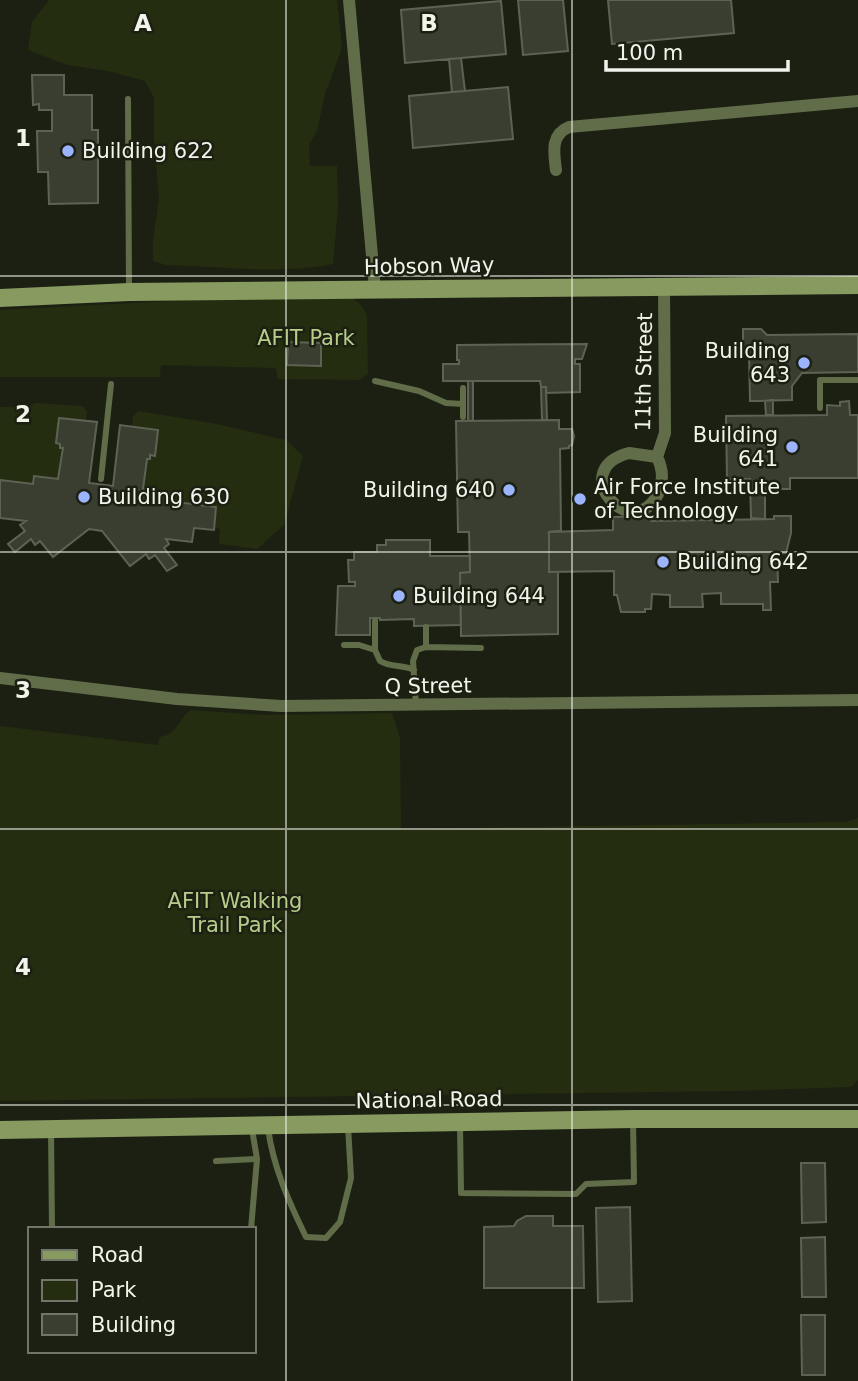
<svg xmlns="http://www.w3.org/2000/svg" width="858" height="1381" viewBox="0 0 858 1381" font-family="'DejaVu Sans',sans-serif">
<rect width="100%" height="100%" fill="#1c2013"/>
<!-- green -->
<path fill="#242d0f" d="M49,0H337L342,48L325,94L317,131L309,145L310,166H337L338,208L333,264C279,275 220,266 166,265L153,261V241L159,198L154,139V98L145,81L108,71L67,65L28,50L32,22Z
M244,297L353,298L360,304L367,315L368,374L359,380L278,379L276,368L161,365L160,377H0V310Z
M35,403L82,406L87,411L86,421L59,418L56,443L60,444L63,448L58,479L34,476L33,484L0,480V407H28Z
M138,411L212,423L286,440L303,456L284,525L257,549L219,544L220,529L214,528L216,507L168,501L169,493L143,489L147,459L150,455L155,456L158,430L132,427L133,417Z
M191,710L263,715L392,713L400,738L401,829L845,822L858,818V1080L851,1087L733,1091L0,1101V726L158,745L160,737C178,734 178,719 191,710Z"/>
<!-- building -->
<path fill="#393e31" stroke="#5d6354" stroke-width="2" d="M518,0H563L568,51L523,55Z
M608,0H731L734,33L612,44Z
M501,1L506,54L405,63L401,10Z
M461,58L465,91L452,92L449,59Z
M32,75H64V95H92V130H98V203L49,204L48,172H38L37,131H52V110H39V104L33,105Z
M508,87L513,139L413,148L409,96Z
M743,329H761L767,335L858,334V372L802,373L792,386V400L750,401L749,353L743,347Z
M288,342L321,343V366L287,365Z
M587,344L582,359H575V364H580V392L546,393V387H541L540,381H443V364H459V360H457V345Z
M468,381H473V421H468Z
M541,387H546L547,420H542Z
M773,400V415H766L765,401Z
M849,401L850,415H858V478H790V489H778V487H775L776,491L765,490V519L751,518L750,479H727L726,416L827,415V405L840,406V402Z
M59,418L97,422L89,483L113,486L120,425L158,430L155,456L150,455V459H147L143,489L169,493L168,501L216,507L214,530L194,528L192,542L166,539L169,544L164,548L177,565L167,571L155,555L149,559L146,554L130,566L102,531L89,529L53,557L40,541L35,545L31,539L15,552L8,544L25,531L20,525L26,521L0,518V480L33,484L34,476L58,479L63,448H60V444L56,443Z
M559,420V429H572L574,436L572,445L569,446V448L560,449L561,531L549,532V572H558V634L461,636L460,573L470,572L469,532H458L456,421Z
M651,516V521L774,519V516H791V533L786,553L777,554L778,582H770L771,610H763V604H721V593L702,594L703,607H670V595L652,594L651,609H645V612H621L617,595H614V571L549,572V532L613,530V517Z
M386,540H430V556H470V572L460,573L461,625L414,626V619L380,620V618H370V635H336L338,586H355V582H349L348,560H354V552H377V545H386Z
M801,1163H825L826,1222L802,1223Z
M630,1207L632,1301L598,1302L596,1208Z
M526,1216H553V1226H583L584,1288H484V1227L514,1226L517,1221Z
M825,1237L826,1297H802L801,1238Z
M801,1315H825V1375H802Z"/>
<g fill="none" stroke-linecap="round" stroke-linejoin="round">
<!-- lane -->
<path stroke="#616d49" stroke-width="6" d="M128,99L129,290
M375,381L419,391L446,403L463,404
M463,388V417
M820,408V380H858
M101,479L111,384
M375,621V650L380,661C391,668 403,664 414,670
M426,627V647
M344,645H359L375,650
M416,705L413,661L417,650L426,647L481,648
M460,1124L461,1193L576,1194L586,1184L634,1182L633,1121
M268,1128C273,1167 289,1202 306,1237L326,1238L340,1222L351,1178L348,1126
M51,1131L52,1229
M216,1161L257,1159
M251,1229L257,1159L252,1129"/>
<!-- street -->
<path stroke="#616d49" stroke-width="12" d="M349,0L375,289
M556,170C554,153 550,135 569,127L858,101
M629,453L657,457C663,469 664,481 658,494C632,545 565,470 629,453Z
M657,457L665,433L664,286
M0,678L177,699L281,706L858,700"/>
<!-- secondary -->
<path stroke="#879a60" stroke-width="18" d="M0,298L129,292L858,285
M0,1130L633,1119H858"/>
</g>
<!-- grid -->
<path fill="none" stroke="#f1f4eb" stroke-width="2" stroke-opacity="0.55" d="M286,0V1381M572,0V1381M0,276H858M0,552H858M0,829H858M0,1105H858"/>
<!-- markers -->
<g fill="#9bb4fd" stroke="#1c2013" stroke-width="2.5">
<circle cx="68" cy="151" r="7"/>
<circle cx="804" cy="363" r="7"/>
<circle cx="792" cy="447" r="7"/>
<circle cx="509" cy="490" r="7"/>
<circle cx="84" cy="497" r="7"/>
<circle cx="580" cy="499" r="7"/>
<circle cx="663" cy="562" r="7"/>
<circle cx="399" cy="596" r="7"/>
</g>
<g text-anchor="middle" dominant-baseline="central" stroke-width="5" stroke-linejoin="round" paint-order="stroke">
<!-- poi labels -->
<g font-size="21" fill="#f1f4eb" stroke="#1c2013" text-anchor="start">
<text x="82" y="151">Building 622</text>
<text x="790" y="351" text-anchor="end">Building<tspan x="790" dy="24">643</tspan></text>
<text x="778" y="435" text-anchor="end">Building<tspan x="778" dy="24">641</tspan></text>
<text x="594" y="487">Air Force Institute<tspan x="594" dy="24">of Technology</tspan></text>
<text x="495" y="490" text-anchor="end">Building 640</text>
<text x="98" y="497">Building 630</text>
<text x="677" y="562">Building 642</text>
<text x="413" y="596">Building 644</text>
</g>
<!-- street labels -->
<g font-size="21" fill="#f1f4eb" stroke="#1c2013">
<text transform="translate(429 266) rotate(-1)">Hobson Way</text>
<text transform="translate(644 372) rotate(-89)">11th Street</text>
<text transform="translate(428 686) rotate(-1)">Q Street</text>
<text transform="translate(429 1100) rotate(-1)">National Road</text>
</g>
<!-- park labels -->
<g font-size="21" fill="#b6cd8a" stroke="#1c2013">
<text x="306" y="338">AFIT Park</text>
<text x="235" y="901">AFIT Walking<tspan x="235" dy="24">Trail Park</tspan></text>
</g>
</g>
<g font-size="23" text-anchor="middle" font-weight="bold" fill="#f1f4eb" stroke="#1c2013" stroke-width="5" stroke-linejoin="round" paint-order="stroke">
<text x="143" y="31">A</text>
<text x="429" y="31">B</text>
<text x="23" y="146">1</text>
<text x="23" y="422">2</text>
<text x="23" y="698">3</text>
<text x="23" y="975">4</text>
</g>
<!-- legend -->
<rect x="28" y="1227" width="228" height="126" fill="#1c2013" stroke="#717569" stroke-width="2"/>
<rect x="42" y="1250" width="35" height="10" fill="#879a60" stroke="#717569" stroke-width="2"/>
<text x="91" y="1262" font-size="21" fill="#f1f4eb">Road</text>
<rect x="42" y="1280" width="35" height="21" fill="#242d0f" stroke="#717569" stroke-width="2"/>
<text x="91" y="1297" font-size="21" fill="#f1f4eb">Park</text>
<rect x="42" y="1314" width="35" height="21" fill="#393e31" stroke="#717569" stroke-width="2"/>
<text x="91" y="1332" font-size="21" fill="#f1f4eb">Building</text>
<!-- scale -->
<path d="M606 60v10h182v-10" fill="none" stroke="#f1f4eb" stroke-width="3.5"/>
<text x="616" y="60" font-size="21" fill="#f1f4eb" stroke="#1c2013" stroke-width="5" paint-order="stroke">100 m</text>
</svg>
